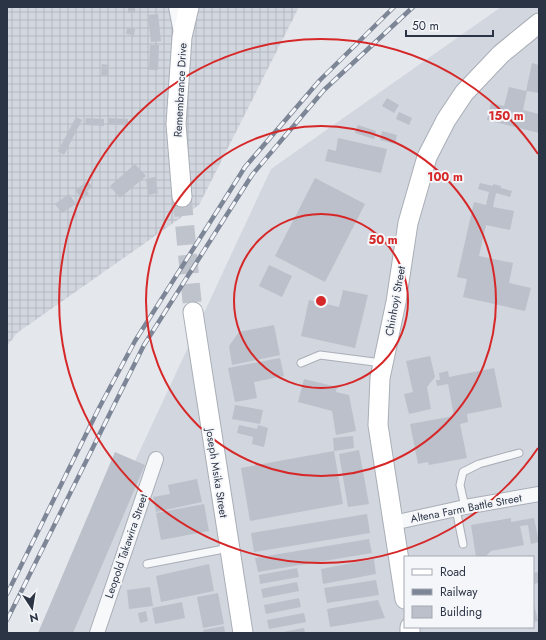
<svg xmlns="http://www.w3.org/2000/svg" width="546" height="640" viewBox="0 0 546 640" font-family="Jost,sans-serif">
<defs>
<pattern id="industrial-grid" width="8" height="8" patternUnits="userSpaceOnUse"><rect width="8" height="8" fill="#d2d6de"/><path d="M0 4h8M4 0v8" fill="none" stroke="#b4b8c0"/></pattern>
</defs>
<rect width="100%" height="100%" fill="#e4e7ec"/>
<!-- built -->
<path fill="#d2d6de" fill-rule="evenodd" d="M501,7H539V633H55L271,169ZM405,557H533V627H405Z"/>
<!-- industrial -->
<path fill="url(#industrial-grid)" d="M7,7H299L199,205L17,333L7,346Z"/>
<!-- building -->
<path fill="#bbc0ca" d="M128,7H135V13H128Z
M158,14L161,41L151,42L148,15Z
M127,28L135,29L134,35L126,34Z
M150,45H159L158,70H149Z
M532,63L539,65V93L527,91L523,110L539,114V133L487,120L491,103L504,106L509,87L526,91Z
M102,64L109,65L108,76H101Z
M387,98L399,105L394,113L382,106Z
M399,112L412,118L409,125L396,119Z
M76,117L82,120L64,155L58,151Z
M86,118L104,119V126L85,125Z
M108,118L128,119V125H108Z
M358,125L376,131L374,139L355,133Z
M382,131L397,135L395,144L380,140Z
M338,138L387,149L381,173L325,161L328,149L336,151Z
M135,164L146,176L120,198L110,186Z
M155,177L158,193L148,195L146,179Z
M315,178L365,204L325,282L275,256Z
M88,181L92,187L87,191L89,194L82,199L75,190Z
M480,183L493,186V184L501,186V188L512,191L510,197L496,193L493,207L514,211L510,230L486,225L479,256L513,263L509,283L531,288L525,311L463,297L467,279L457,277L474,202L486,205L489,192L478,189Z
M69,194L76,204L62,213L55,204Z
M269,265L292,276L282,297L259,286Z
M343,290L368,295L355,348L301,336L309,300L339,307Z
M274,325L280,355L232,365L229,346L239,332Z
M430,356L435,377L427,387L431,409L409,414L404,394L413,392L406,361Z
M280,358L284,376L254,382L257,398L235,402L228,368Z
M494,368L502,407L467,414L468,422L460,424L467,458L429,465L428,462L418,464L410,424L454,416L448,384L437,386L436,380H440L439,373L448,371L449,377Z
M304,379L337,387L336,392L349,395L356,431L336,435L332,411L298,402Z
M235,405L263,410L260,424L232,419Z
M239,425L257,429L258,425L268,428L264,447L252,444L253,437L237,433Z
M353,436L354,448L334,451L333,438Z
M359,450L369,504L348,507L339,454Z
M334,451L343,504L250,521L241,468Z
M115,452L145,465L73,633H38Z
M197,479L202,502L156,512L153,497L170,494L168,485Z
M204,504L209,531L161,540L156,513Z
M367,514L370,533L254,552L251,533Z
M511,518V522L534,518L539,542L531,544L528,525L520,526L524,545L491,551L487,555L488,557H476L471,525Z
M369,539L372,553L258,572L255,558Z
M374,559L376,574L323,584L321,569Z
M209,564L214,591L161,602L156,576Z
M297,568L299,577L260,584L259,575Z
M538,572L539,583L533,584V573Z
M376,580L379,595L327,603L324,588Z
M297,582L299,591L263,598L261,589Z
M150,587L153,606L129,609L127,590Z
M218,593L224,624L203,628L197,597Z
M299,598L301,607L266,614L264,605Z
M378,600L385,618L330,627L327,609Z
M533,600L538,621L533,622Z
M182,602L185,618L155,624L152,608Z
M146,611L148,621L140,623L138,613Z
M304,613L306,622L269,629L267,620Z
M224,626L225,633H204L203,630Z
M304,628L305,633H283V632Z"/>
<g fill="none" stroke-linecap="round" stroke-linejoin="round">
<!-- secondary-tunnel -->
<path stroke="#bfc3cb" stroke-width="19" stroke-dasharray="19 10" stroke-linecap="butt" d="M182,197L193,312"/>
<!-- lane casing -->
<g stroke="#a9aeb7" stroke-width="9">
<path id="lane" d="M301,363L320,355L382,363
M465,507L460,485L463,472L479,464L519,453
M456,509L463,544
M147,564L229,548"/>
</g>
<!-- street casing -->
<g stroke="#a9aeb7" stroke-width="16">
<path id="street" d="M176,7L181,33
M393,523L465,507L539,494
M97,633L156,459"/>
</g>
<!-- secondary casing -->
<g stroke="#a9aeb7" stroke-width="21">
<path id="secondary" d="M182,197L176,124L182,37L189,7
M193,312L243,633
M405,599L378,425L380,378L396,302L408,223L427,157L446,120L464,93L501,54L539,23
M410,627V633"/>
</g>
<!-- lane -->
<use href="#lane" stroke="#f7f8fa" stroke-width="7"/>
<!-- street -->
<use href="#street" stroke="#f7f8fa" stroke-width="14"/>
<!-- secondary -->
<use href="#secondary" stroke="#fff" stroke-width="19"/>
<!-- rail casing -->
<g stroke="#7d8696" stroke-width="4.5">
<path id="rail" d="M7,594L99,408L135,341L245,167L320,80L394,7
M7,620L144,345L252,175L324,90L413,7"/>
</g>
<!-- rail -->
<use href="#rail" stroke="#f4f6f9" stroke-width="3" stroke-dasharray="9" stroke-linecap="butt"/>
</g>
<!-- distance rings -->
<g fill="none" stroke="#d62828" stroke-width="2">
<circle cx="321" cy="301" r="87"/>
<circle cx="321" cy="301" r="175"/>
<path d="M538 448A262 262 0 1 1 538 154"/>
</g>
<g text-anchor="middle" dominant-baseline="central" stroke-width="4" stroke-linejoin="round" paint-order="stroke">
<!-- street labels -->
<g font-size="11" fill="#2b3445" stroke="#f4f6f9">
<text transform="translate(180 90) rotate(-87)">Remembrance Drive</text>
<text transform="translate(395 301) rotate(-80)">Chinhoyi Street</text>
<text transform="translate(217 473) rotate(81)">Joseph Msika Street</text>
<text transform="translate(466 508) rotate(-11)">Altena Farm Battle Street</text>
<text transform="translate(126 546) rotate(-71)">Leopold Takawira Street</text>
</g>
</g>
<circle cx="321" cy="301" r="6" fill="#d62828" stroke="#f4f6f9" stroke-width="2"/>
<g font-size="12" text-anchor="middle" font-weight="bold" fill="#d62828" stroke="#f4f6f9" stroke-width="4" stroke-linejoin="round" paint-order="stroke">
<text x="506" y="120">150 m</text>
<text x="445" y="181">100 m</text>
<text x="383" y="244">50 m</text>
</g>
<!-- border -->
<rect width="546" height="640" fill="none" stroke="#2b3445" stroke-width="16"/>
<!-- legend -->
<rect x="404" y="556" width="130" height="72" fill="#f4f6f9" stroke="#a4a8b1"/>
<rect x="412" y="569" width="20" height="6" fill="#ffffff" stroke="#a4a8b1"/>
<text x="440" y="576" font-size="12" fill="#2b3445">Road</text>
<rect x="412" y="589" width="20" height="6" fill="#7d8696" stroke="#a4a8b1"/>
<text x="440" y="596" font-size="12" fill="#2b3445">Railway</text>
<rect x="412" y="606" width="20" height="12" fill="#bbc0ca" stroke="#a4a8b1"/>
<text x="440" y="616" font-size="12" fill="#2b3445">Building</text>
<!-- north arrow -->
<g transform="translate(32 608) rotate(168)" stroke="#f4f6f9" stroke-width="3" paint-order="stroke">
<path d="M0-3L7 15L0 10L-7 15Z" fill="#2b3445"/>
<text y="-6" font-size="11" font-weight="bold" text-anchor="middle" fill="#2b3445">N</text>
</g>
<!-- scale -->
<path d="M406 30v6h87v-6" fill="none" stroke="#2b3445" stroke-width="2"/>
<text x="412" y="30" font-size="12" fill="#2b3445" stroke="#f4f6f9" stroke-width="3" paint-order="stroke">50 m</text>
</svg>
